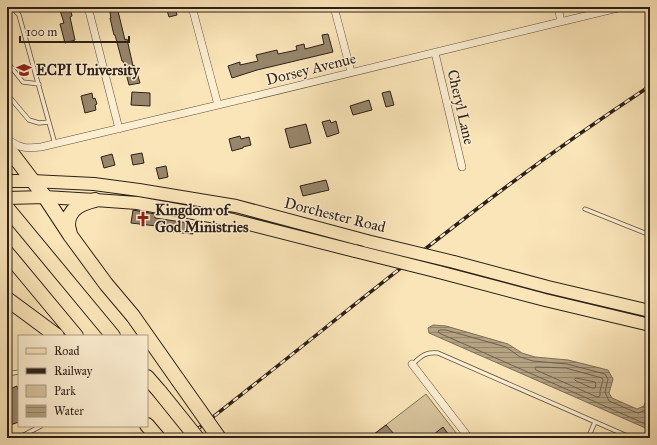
<svg xmlns="http://www.w3.org/2000/svg" width="657" height="445" viewBox="0 0 657 445" font-family="'IM FELL Great Primer',serif">
<defs>
<pattern id="water-rules" width="6" height="5" patternUnits="userSpaceOnUse"><rect width="6" height="5" fill="#b4a282"/><path d="M0 2.5h6" fill="none" stroke="#93846a"/></pattern>
</defs>
<rect width="100%" height="100%" fill="#fae5b8"/>
<filter id="stains"><feTurbulence type="fractalNoise" baseFrequency=".005" numOctaves="4"/><feColorMatrix values="0 0 0 0 .2 0 0 0 0 .09 0 0 0 0 .02 0 0 0 .5 -.17"/></filter>
<radialGradient id="worn" r=".72"><stop offset=".6" stop-color="#630" stop-opacity="0"/><stop offset="1" stop-color="#630" stop-opacity=".3"/></radialGradient>
<!-- park -->
<path fill="#d7c49d" stroke="#82725b" d="M426,394L460,438H369Z"/>
<!-- water -->
<path fill="url(#water-rules)" stroke="#7e6e58" d="M433,325L446,326L508,344L522,353L535,357L568,360L608,370L613,379L609,393L612,398L637,409L644,406L648,395L650,394V430L429,333L428,328Z"/>
<g fill="none" stroke-linecap="round" stroke-linejoin="round">
<!-- shore -->
<path stroke="#70614e" stroke-width="1" d="M536,367L566,368L602,378L603,380L600,391V396L597,397L536,370L535,368Z
M576,378L595,382L596,384L595,388H592L576,381L575,380Z
M650,401L646,410L638,413L635,412L609,401L605,392L608,379L605,374L567,364L533,361L520,357L506,347L446,330H440L438,331L439,333L650,426"/>
</g>
<!-- building -->
<path fill="#98866c" stroke="#2d2019" d="M59,7H70L72,16L70,17L75,40L65,43L60,24L64,23Z
M109,7H117L125,40L127,39L133,66L134,65L136,74L137,73L140,83L129,85L123,61H122L115,35H114L110,18H111Z
M166,7H175L177,15L169,17Z
M328,34L333,52L257,70L232,78L228,66L240,62V65L258,61L256,55L277,50L278,54L297,50L296,46L304,44L305,49L324,44L322,35Z
M390,91L394,105L386,107L382,93Z
M132,92L150,93V106L131,105Z
M92,93L93,99L95,98L97,104L95,105L96,110L85,113L81,96Z
M369,100L372,110L353,115L350,106Z
M330,120L331,123L336,121L339,133L327,137L322,122Z
M306,124L311,143L290,148L285,129Z
M240,136L241,139L249,137L251,145L243,147V148L232,151L229,139Z
M142,153L144,163L133,165L131,155Z
M112,154L115,165L104,168L101,157Z
M166,166L168,177L159,179L156,168Z
M326,180L329,190L303,196L300,186Z
M133,210L155,214V218L195,224L193,234L173,232V228L131,223Z
M17,386L18,390L19,389V422L7,426V390Z
M386,425L395,435L391,438H369Z
M443,427L451,438H429Z"/>
<g fill="none" stroke-linecap="round" stroke-linejoin="round">
<!-- lane casing -->
<g stroke="#605141" stroke-width="5">
<path id="lane" d="M12,7L19,15L55,144
M7,62L23,82L39,84
M7,94L29,120L39,123L49,122
M585,209L650,235
M413,364C422,355 426,352 438,353L632,438
M7,374L19,372
M18,438L41,426
M588,438L595,422"/>
</g>
<!-- street casing -->
<g stroke="#605141" stroke-width="8">
<path id="street" d="M88,7L119,129
M192,7L218,105
M334,7L351,72
M558,7L561,22
M435,53L462,167
M7,139C20,148 25,149 41,147L218,105L622,7
M412,364L469,438"/>
</g>
<!-- primary casing -->
<g stroke="#2d2019" stroke-width="14">
<path id="primary" d="M7,181H32L94,184L139,190L236,206L367,241
M7,198L45,197L95,200L137,203L233,220L355,251
M454,262L548,287L650,311
M439,272L545,300L650,325"/>
</g>
<!-- highway casing -->
<g stroke="#2d2019" stroke-width="16">
<path id="highway" d="M7,147L45,197L70,235L106,284L133,316L178,380
M7,208L113,336
M70,235C70,232 68,228 68,225C68,208 83,203 95,200
M7,253L76,336
M7,299L57,336
M147,377L160,392
M147,425L158,438"/>
</g>
<!-- lane -->
<use href="#lane" stroke="#fceed1" stroke-width="3.5"/>
<!-- street -->
<use href="#street" stroke="#fceed1" stroke-width="7"/>
<!-- primary -->
<use href="#primary" stroke="#fae5b8" stroke-width="12"/>
<!-- highway -->
<use href="#highway" stroke="#fae5b8" stroke-width="14"/>
<!-- rail casing -->
<g stroke="#2d2019" stroke-width="3.5">
<path id="rail" d="M186,438C292,356 395,270 502,190C550,154 600,119 650,86"/>
</g>
<!-- rail -->
<use href="#rail" stroke="#fceed1" stroke-width="2" stroke-dasharray="6" stroke-linecap="butt"/>
<!-- primary-bridge casing -->
<g stroke="#2d2019" stroke-width="14" stroke-linecap="butt">
<path id="primary-bridge" d="M367,241L454,262
M355,251L439,272"/>
</g>
<!-- highway-bridge casing -->
<g stroke="#2d2019" stroke-width="16" stroke-linecap="butt">
<path id="highway-bridge" d="M178,380L219,438
M160,392L197,438"/>
</g>
<!-- primary-bridge -->
<use href="#primary-bridge" stroke="#fae5b8" stroke-width="12"/>
<!-- highway-bridge -->
<use href="#highway-bridge" stroke="#fae5b8" stroke-width="14"/>
</g>
<!-- icons -->
<defs>
<g id="university-bare" transform="scale(1.2)"><path d="M0-5L7-2L0 1L-7-2ZM-4 1L0 2.5L4 1V4Q0 6-4 4Z" fill="#8f2418" stroke="#fceed1" stroke-width="2.5" paint-order="stroke"/></g>
<g id="church-bare" transform="scale(1.2)"><path d="M-1.2-6h2.4v3.5h3.3v2.4h-3.3V6h-2.4V-.1h-3.3v-2.4h3.3Z" fill="#8f2418" stroke="#fceed1" stroke-width="2.5" paint-order="stroke"/></g>
</defs>
<g fill-rule="evenodd">
<use href="#university-bare" x="24" y="70"/>
<use href="#church-bare" x="143" y="219"/>
</g>
<g text-anchor="middle" dominant-baseline="central" stroke-width="3" stroke-linejoin="round" paint-order="stroke">
<!-- street labels -->
<g font-size="15" fill="#2d2019" stroke="#fceed1">
<text transform="translate(311 69) rotate(-14)">Dorsey Avenue</text>
<text transform="translate(461 107) rotate(77)">Cheryl Lane</text>
<text transform="translate(335 215) rotate(14)">Dorchester Road</text>
</g>
<!-- poi labels -->
<g font-size="15" font-weight="bold" fill="#2d2019" stroke="#fceed1" text-anchor="start">
<text x="36" y="70">ECPI University</text>
<text x="155" y="210">Kingdom of<tspan x="155" dy="17">God Ministries</tspan></text>
</g>
</g>
<!-- margin -->
<rect width="657" height="445" fill="none" stroke="#fae5b8" stroke-width="24"/>
<rect x="8" y="8" width="641" height="429" fill="none" stroke="#2d2019" stroke-width="2"/>
<rect x="12" y="12" width="633" height="421" fill="none" stroke="#2d2019"/>
<!-- legend -->
<rect x="18" y="335" width="130" height="92" fill="#fceed1" stroke="#a99c87"/>
<rect x="26" y="348" width="20" height="6" fill="#fae5b8" stroke="#a99c87"/>
<text x="54" y="355" font-size="12" fill="#2d2019">Road</text>
<rect x="26" y="368" width="20" height="6" fill="#2d2019" stroke="#a99c87"/>
<text x="54" y="375" font-size="12" fill="#2d2019">Railway</text>
<rect x="26" y="385" width="20" height="12" fill="#d7c49d" stroke="#a99c87"/>
<text x="54" y="395" font-size="12" fill="#2d2019">Park</text>
<rect x="26" y="405" width="20" height="12" fill="url(#water-rules)" stroke="#a99c87"/>
<text x="54" y="415" font-size="12" fill="#2d2019">Water</text>
<!-- scale -->
<path d="M20 36v6h109v-6" fill="none" stroke="#2d2019" stroke-width="2"/>
<text x="26" y="36" font-size="12" fill="#2d2019" stroke="#fceed1" stroke-width="3" paint-order="stroke">100 m</text>
<rect width="100%" height="100%" filter="url(#stains)"/>
<rect width="100%" height="100%" fill="url(#worn)"/>
</svg>
